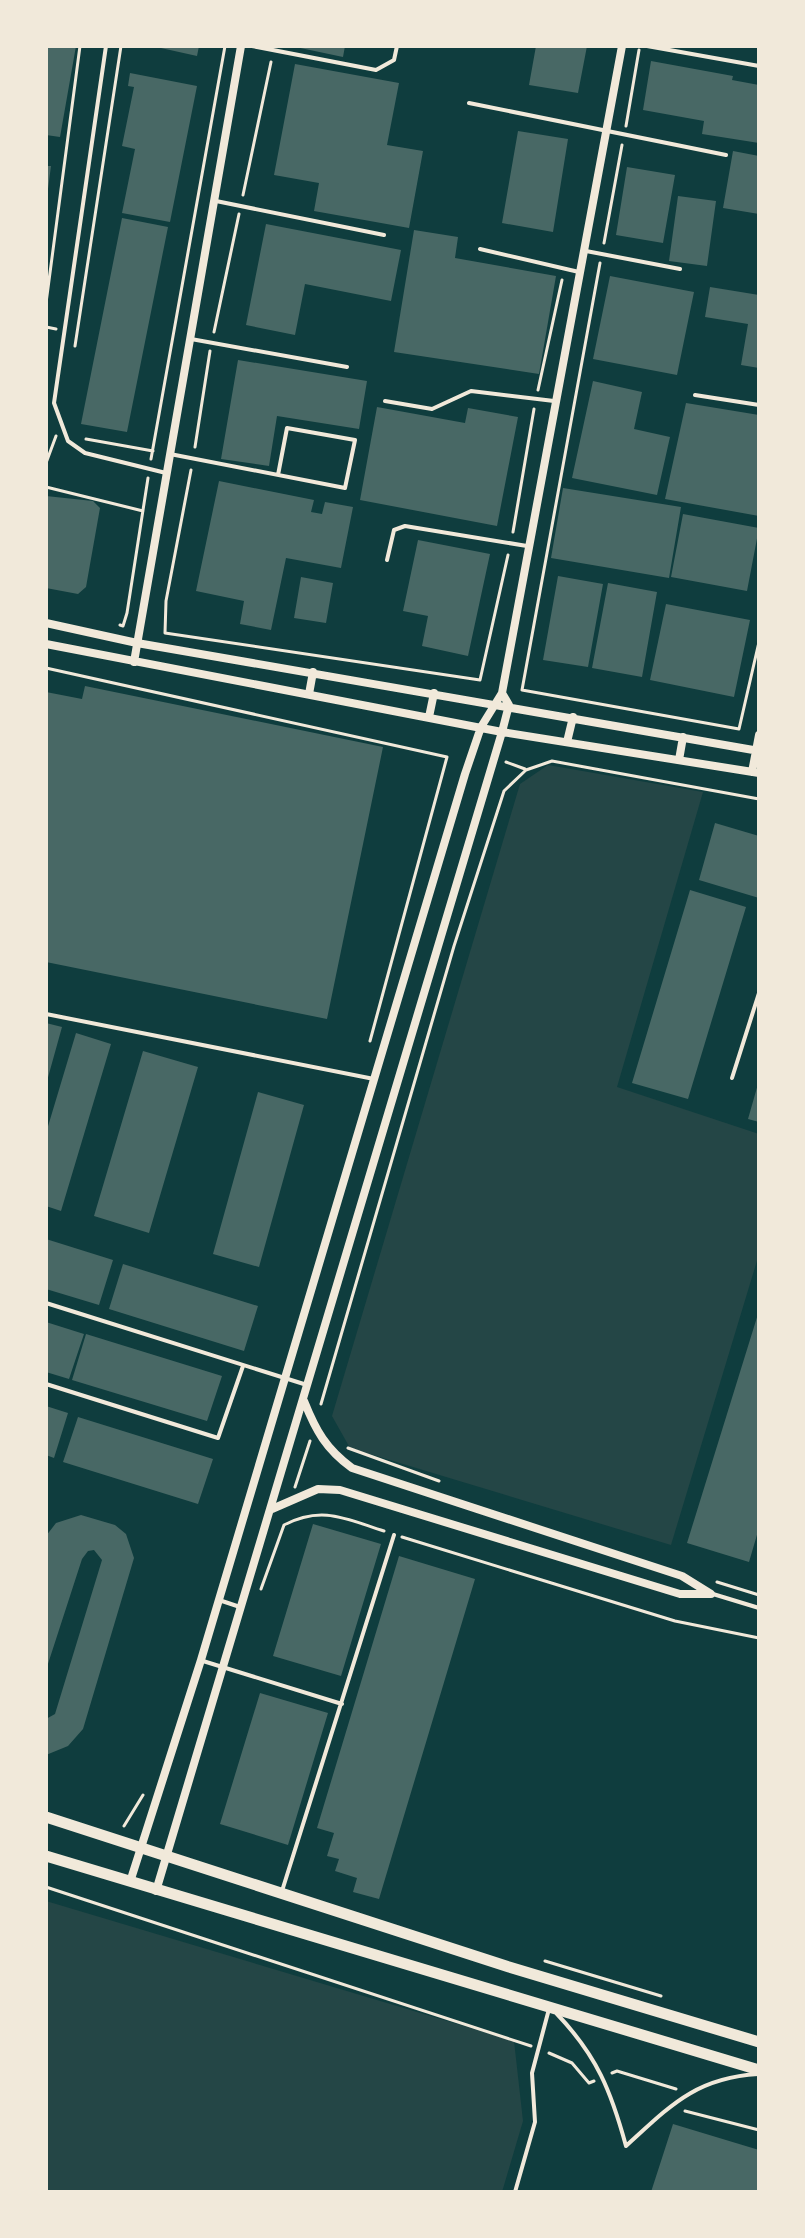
<svg xmlns="http://www.w3.org/2000/svg" width="805" height="2238" viewBox="0 0 805 2238" font-family="'Fira Sans',sans-serif">
<rect width="100%" height="100%" fill="#0f3d3e"/>
<!-- green -->
<path fill="#244646" d="M548,765L703,792L617,1087L759,1134V1254L671,1545L350,1448L332,1416L520,784Z
M46,1901L514,2041L523,2121L502,2192H46Z"/>
<!-- building -->
<path fill="#486865" d="M46,46H76L60,137L46,135Z
M152,46H199L197,56Z
M291,46H345L343,57Z
M536,46H587L578,93L529,85Z
M651,61L733,76L732,80L759,85V143L702,134L704,121L643,110Z
M295,64L399,83L387,145L423,151L409,228L314,211L319,183L274,175Z
M130,73L197,86L170,222L122,213L135,149L122,146L134,87L128,86Z
M518,131L568,139L553,232L502,223Z
M733,151L759,156V214L723,208Z
M46,166H51L48,189H46Z
M627,167L675,175L663,243L616,235Z
M678,196L716,201L707,266L669,261Z
M122,218L168,227L127,432L81,424Z
M266,224L401,250L391,301L305,284L295,335L246,325Z
M414,230L458,237L455,258L556,276L539,374L394,352Z
M610,276L694,292L677,375L593,359Z
M710,287L759,295V368L741,365L748,324L705,317Z
M238,360L367,381L359,429L277,416L269,466L221,459Z
M593,381L642,392L634,429L670,437L657,495L572,478Z
M686,403L759,415V516L665,499Z
M377,407L465,423L468,408L518,417L497,526L360,500Z
M219,481L314,500L311,512L322,514L325,502L353,507L341,568L286,558L271,630L240,624L244,601L196,591Z
M563,488L681,507L669,578L551,558Z
M46,496L93,501L100,508L86,587L78,594L46,588Z
M683,514L759,528L747,591L671,577Z
M418,540L490,554L468,656L422,646L428,616L403,611Z
M558,576L603,584L588,667L543,660Z
M301,577L333,583L326,623L294,618Z
M608,583L657,592L642,677L592,668Z
M666,604L750,620L734,697L650,680Z
M85,686L383,747L327,1019L46,962V692L82,699Z
M715,823L759,836V898L699,880Z
M690,890L746,907L688,1099L632,1083Z
M46,1023L62,1027L47,1081H46Z
M76,1033L111,1044L61,1211L46,1206V1133Z
M143,1051L198,1067L149,1233L94,1216Z
M758,1084H759V1122L748,1119Z
M258,1092L304,1105L259,1267L213,1254Z
M46,1239L113,1260L99,1305L46,1289Z
M123,1264L258,1306L244,1351L109,1309Z
M758,1314L759,1528L749,1562L687,1543Z
M46,1322L84,1334L69,1379L46,1372Z
M86,1334L222,1376L207,1421L72,1380Z
M46,1406L68,1413L54,1458L46,1455Z
M78,1417L213,1459L198,1504L63,1462Z
M81,1515L115,1525L126,1534L134,1558L83,1729L68,1746L46,1755V1719L55,1714L102,1560L94,1550L88,1551L82,1559L46,1670V1536L56,1523Z
M313,1524L381,1544L341,1676L273,1656Z
M399,1556L475,1579L379,1899L353,1892L357,1878L335,1871L339,1859L327,1856L334,1833L317,1828Z
M260,1693L328,1713L288,1845L220,1824Z
M673,2124L759,2150V2192H651Z"/>
<g fill="none" stroke-linecap="round" stroke-linejoin="round">
<!-- path -->
<path stroke="#f1e9da" stroke-width="3" d="M626,126L639,50
M243,195L271,62
M604,243L622,145
M600,263L522,690L739,729L759,642
M46,303L80,46
M46,327L56,329
M214,332L239,214
M75,346L121,46
M538,390L562,280
M86,439L153,451
M195,447L210,351
M151,459L225,46
M46,463L56,436
M191,470L166,601L165,633L480,680L508,555
M46,487L143,511
M513,532L534,409
M120,625L123,626L127,613L148,478
M46,668L447,757L370,1041
M506,762L525,769
M321,1404L454,946L504,791L526,770L552,761L759,799
M348,1448L439,1481
M295,1487L310,1441
M402,1537L675,1621L759,1638
M717,1582L759,1595
M261,1589L284,1525C322,1505 346,1519 384,1531
M124,1826L143,1795
M46,1887L531,2046
M545,1961L661,1996
M549,2053L572,2063L589,2083L594,2081
M612,2073L617,2071L676,2089
M685,2111L759,2130"/>
<!-- service -->
<path stroke="#f1e9da" stroke-width="4" d="M106,46L54,403L68,441L85,453L166,473
M252,46L376,70L394,60L397,46
M647,46L759,66
M469,103L726,155
M216,201L384,235
M480,249L579,272
M586,251L680,269
M191,339L347,367
M695,395L759,405
M385,401L432,409L471,391L554,401
M170,454L345,488L355,440L287,428L278,475
M387,560L394,530L405,526L527,546
M46,1014L374,1079
M732,1078L759,993
M46,1303L307,1385
M46,1384L218,1438L243,1366
M713,1594L759,1608
M219,1600L240,1607
M203,1661L342,1704
M282,1891L394,1535
M557,2014C597,2056 611,2091 626,2146C670,2106 695,2078 758,2074
M515,2192L535,2122L532,2073L549,2009"/>
<!-- minor -->
<path stroke="#f1e9da" stroke-width="8" d="M46,623L137,643L759,751
M46,644L502,732L759,773
M134,662L241,46
M309,694L313,672
M429,717L434,693
M567,742L573,717
M679,760L683,737
M752,772L759,735
M272,1509L318,1489L340,1490L680,1594H711L682,1576L352,1468C326,1449 316,1431 304,1401
M130,1882L201,1660L465,774L481,727L502,693L622,46
M156,1891L502,732L509,705L502,693"/>
<!-- secondary -->
<path stroke="#f1e9da" stroke-width="11" d="M46,1817L509,1967L759,2042
M46,1856L759,2070"/>
</g>
<!-- border -->
<rect width="805" height="2238" fill="none" stroke="#f1e9da" stroke-width="96"/>
</svg>
